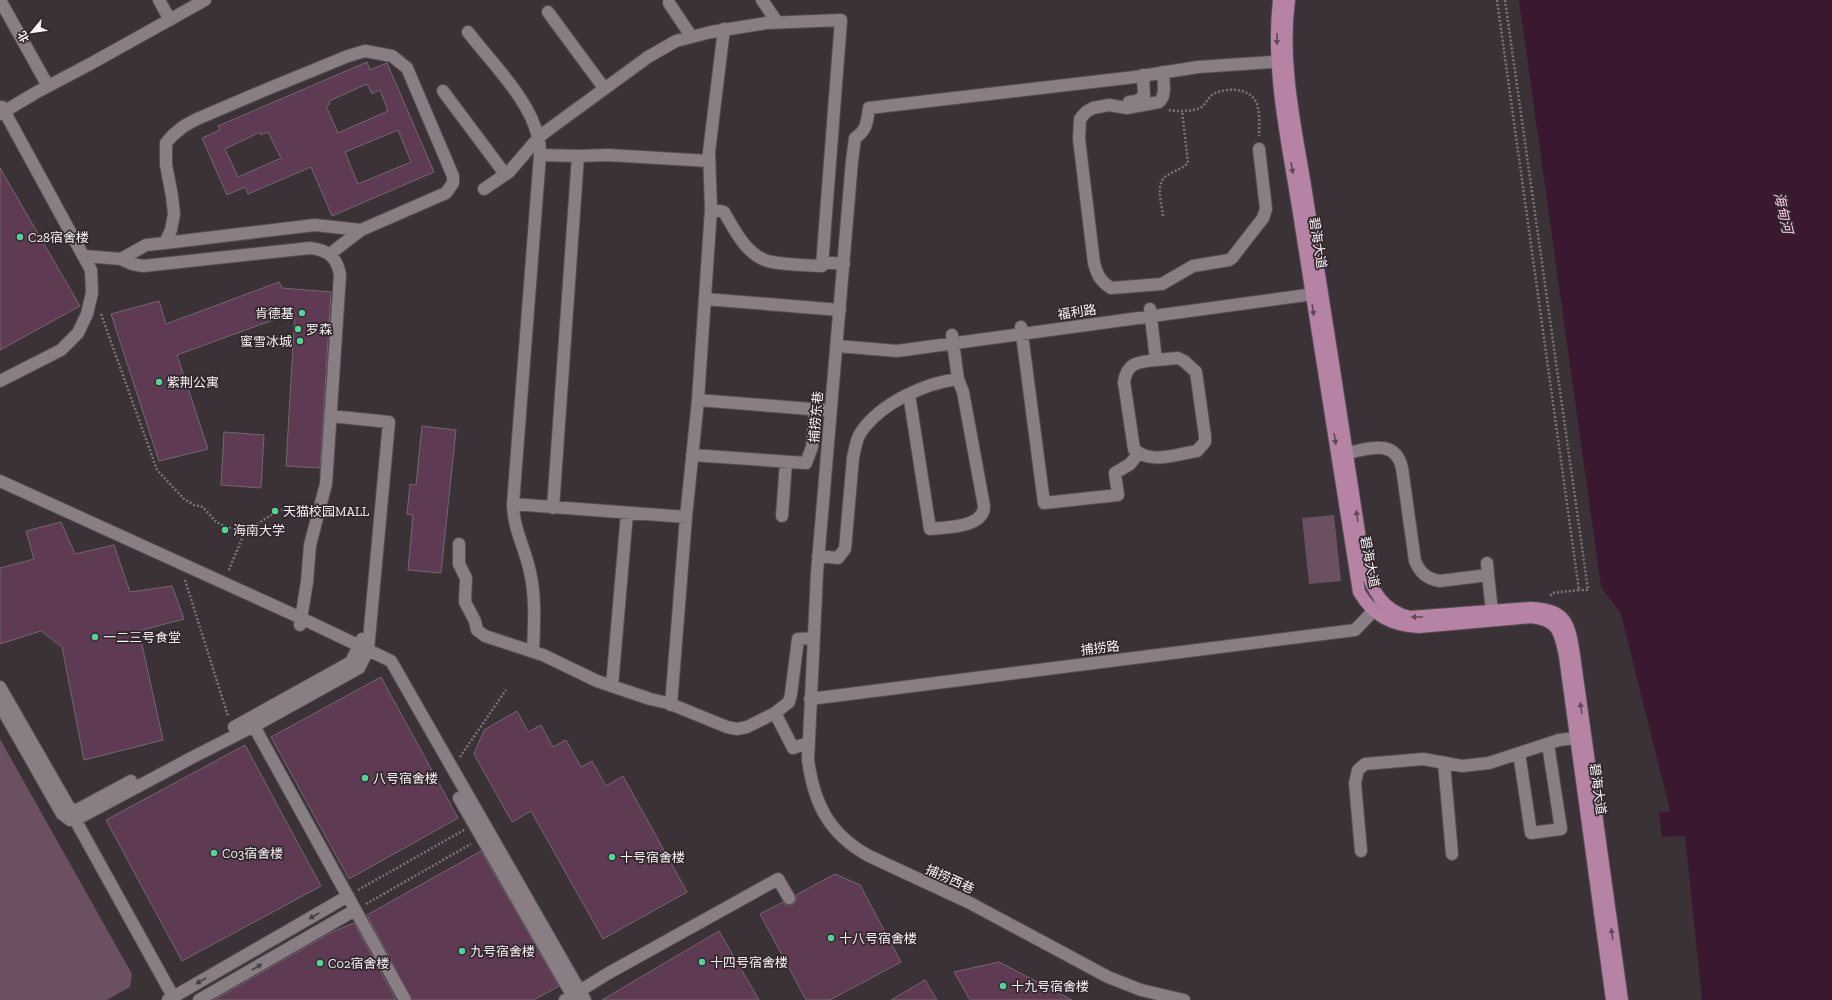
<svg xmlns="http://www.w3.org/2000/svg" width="1832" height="1000" viewBox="0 0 1832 1000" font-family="'Zilla Slab','Noto Sans SC',serif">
<rect width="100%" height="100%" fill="#3b3238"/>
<!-- green -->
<path fill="#6a5061" d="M1334,515L1341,581L1309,584L1302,518Z
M0,739L132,974L130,987L107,1000H0Z"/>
<!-- water -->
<path fill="#3a1930" d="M1519,0H1832V1000H1702L1685,836L1662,837L1659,813L1670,811L1621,614L1601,587Z"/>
<!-- building -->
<path fill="#5f3b53" stroke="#72686e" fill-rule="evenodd" d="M367,62L370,70L387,63L434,172L332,216L311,167L248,194L245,187L227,195L202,138L220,130L218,126ZM367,84L372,94L380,90L388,111L338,133L326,106L330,104L329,101ZM398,130L411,162L358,184L345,152ZM260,132L261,135L268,132L281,158L238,177L225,149Z
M0,168L80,306L0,350Z
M279,282L282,288L331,292L320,468L286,466L295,312L177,355L208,449L159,461L111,314L159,301L166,324Z
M422,426L456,430L441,573L408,570L413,515L407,514L410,484L416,485Z
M224,432L264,435L261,488L221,485Z
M61,522L75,554L114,545L130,592L172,586L184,619L139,631L163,740L84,760L62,647L41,631L0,644V568L34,559L26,531Z
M381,677L458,818L349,879L271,737Z
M517,711L528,732L541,725L553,747L566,740L581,767L592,761L606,786L623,776L687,892L603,939L531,811L512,822L474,754L484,730Z
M245,745L321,886L182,961L106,820Z
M481,851L559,986L534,1000H412L367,915Z
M835,874L860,885L901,962L830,1000H806L760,914L783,902L786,905H792L796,901V895Z
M354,923L396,1000H214L332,932Z
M719,931L759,1000H602Z
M999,962L1072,1000H970L954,972Z
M925,980L937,1000H891Z"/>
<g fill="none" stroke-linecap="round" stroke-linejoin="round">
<!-- street casing -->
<g stroke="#554e53" stroke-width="14">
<path id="street" d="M0,0L48,86
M159,0L170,20
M762,0L777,22
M669,3L691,36
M548,12L604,88
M468,32C491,62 530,100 538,137C540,142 540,149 540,155L513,504C513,528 525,548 530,572C536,598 534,625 533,651
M1163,72C1163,82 1167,95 1159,102L1127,108L1109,105L1093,108L1086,112L1080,119L1079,139L1094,263C1097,275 1101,282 1111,288L1162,284L1193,266L1229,260L1232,258L1263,218L1266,209L1259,149
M443,91L505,174
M1129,102L1137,101L1144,96L1143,75
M0,114L37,92L92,63L205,0
M540,155L578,156
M484,189L509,172L539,137L548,130L648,57L676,41L711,32L766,23L841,20L822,266C805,265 788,265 772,262C748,258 735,231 724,212L711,209
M330,254L361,230
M84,256L121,259L132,264L143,266L310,248C328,250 337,257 340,275L326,484L310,545L307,582L300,625
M121,259L146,245L165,243L315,225L361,230L446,193L453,183V176L407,68L392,56L365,51L348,56L265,90L197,119L184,126L173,135L166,143V165L172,196L174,214L171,230L165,243
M822,262L844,264
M705,299L840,310
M1150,309L1156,360C1139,362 1127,362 1124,382L1134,449C1150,465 1178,454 1197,451L1205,442V436L1196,372L1184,361L1178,358L1156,360
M1021,327L1044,503L1118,495L1115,473L1130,464L1138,454
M837,346L897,351L1321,293
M0,381L61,350L78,333L87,314L92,293L91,270L2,107
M909,394L930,529C946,527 984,528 984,506L963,392L958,379
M698,400L823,410
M1347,453C1369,449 1395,438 1402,468L1415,561C1420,573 1427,579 1440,581L1488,575L1492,611
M692,455L806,463L812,447L815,409
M0,481L301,618L391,661L585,1000
M513,504L686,517
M553,508L578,156L608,155L709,161
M782,516L786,462
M459,544V564L466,578L465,602L475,621L477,630L485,636L543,655L597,681L650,699L668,703L727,727L737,729L747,727L775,713L789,702L791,694L798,639L813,638
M818,556L838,558L845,549L853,458C855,449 856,439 861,432C881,403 925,383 958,379L952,335
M1487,563L1488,575
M612,686L627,513
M0,687L70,809L77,810L131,781
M810,699L1355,630L1382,602
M0,705L62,814L70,820H75L195,756L258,724L359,668L368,650L389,422L330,416
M671,705L686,517L698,400L711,209L709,152L724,29
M775,713L793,748L808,743
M250,719L405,1000
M234,727L351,662L362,639
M1519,753L1531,833L1561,829L1548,744
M1444,763L1452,854
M459,798L575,1000
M72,814L175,1000
M1361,851L1355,783L1358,770L1365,764L1423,759L1462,766L1489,763L1559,740L1576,738
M168,1000L348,896
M199,1000L355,910
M565,1000L607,974L778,879L789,898
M1184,1000L1141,990L1108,977L970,903L869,856C829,834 814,804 808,760L817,573L852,161L855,138C867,130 867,122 869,108L1135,77L1198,67L1287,61"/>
</g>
<!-- primary casing -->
<g stroke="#554e53" stroke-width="14">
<path id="primary" d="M1279,0C1271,71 1288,143 1299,213C1318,339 1340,465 1359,592C1373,616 1392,626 1419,627L1531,617C1558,620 1560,631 1565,656L1612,1000
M1289,0C1280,66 1297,133 1307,198C1326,320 1346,443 1364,565C1372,590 1383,611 1410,617L1531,608C1567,609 1569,624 1574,655L1622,1000"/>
</g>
<!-- path -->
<path stroke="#7b7378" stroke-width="2.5" stroke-dasharray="2 2" stroke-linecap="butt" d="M1497,0L1579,590L1552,593L1550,597
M1505,0L1588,590H1579
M1169,110C1177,112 1192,111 1200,108C1206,105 1208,96 1215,93C1231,87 1254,88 1258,108C1260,117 1259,127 1259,136
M1163,216C1162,205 1155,184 1166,176C1173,171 1181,170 1188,163L1182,110
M101,314L157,470L184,499L194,505L203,507L216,522L229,528L246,529L228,572
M246,529C267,523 281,497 305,516
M185,580L228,716
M460,757L506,690
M358,890L464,830
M366,904L471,844"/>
<!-- street -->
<use href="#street" stroke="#887e84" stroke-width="12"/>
<!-- primary -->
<use href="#primary" stroke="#b683a5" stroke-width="12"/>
</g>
<!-- one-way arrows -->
<defs><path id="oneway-solid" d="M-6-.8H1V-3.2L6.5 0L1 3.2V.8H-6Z"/></defs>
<g fill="#604858">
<use href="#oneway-solid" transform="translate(1277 39) rotate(91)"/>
<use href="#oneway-solid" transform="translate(1292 168) rotate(81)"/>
<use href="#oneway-solid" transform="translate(1313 310) rotate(82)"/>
<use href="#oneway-solid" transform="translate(1335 439) rotate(81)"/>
<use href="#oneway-solid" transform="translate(1357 516) rotate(-98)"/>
<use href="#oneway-solid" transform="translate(1417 617) rotate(180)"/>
<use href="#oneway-solid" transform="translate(1581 708) rotate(-98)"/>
<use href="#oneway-solid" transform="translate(1612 934) rotate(-98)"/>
</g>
<g fill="#473e44">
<use href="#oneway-solid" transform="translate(314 916) rotate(150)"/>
<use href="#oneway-solid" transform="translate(257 967) rotate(-30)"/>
<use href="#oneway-solid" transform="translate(201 981) rotate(150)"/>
</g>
<!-- markers -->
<g fill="#52d397" stroke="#31282e" stroke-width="1.5">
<circle cx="20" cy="237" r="4"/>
<circle cx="302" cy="313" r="4"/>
<circle cx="298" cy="329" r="4"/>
<circle cx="300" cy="341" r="4"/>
<circle cx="159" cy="382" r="4"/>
<circle cx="275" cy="511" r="4"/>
<circle cx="225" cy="530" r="4"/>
<circle cx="95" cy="637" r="4"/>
<circle cx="365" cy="778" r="4"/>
<circle cx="214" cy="853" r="4"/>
<circle cx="612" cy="857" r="4"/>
<circle cx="831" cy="938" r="4"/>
<circle cx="462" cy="951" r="4"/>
<circle cx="702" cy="962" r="4"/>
<circle cx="320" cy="963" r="4"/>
<circle cx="1003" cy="986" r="4"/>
</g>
<g text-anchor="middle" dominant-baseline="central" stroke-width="3.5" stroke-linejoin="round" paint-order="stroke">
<!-- poi labels -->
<g font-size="13" fill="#f8f2f6" stroke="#31282e" text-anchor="start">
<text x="28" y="237">C28宿舍楼</text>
<text x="294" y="313" text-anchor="end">肯德基</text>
<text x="306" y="329">罗森</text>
<text x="292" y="341" text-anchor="end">蜜雪冰城</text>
<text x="167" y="382">紫荆公寓</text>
<text x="283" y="511">天猫校园MALL</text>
<text x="233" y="530">海南大学</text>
<text x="103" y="637">一二三号食堂</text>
<text x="373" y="778">八号宿舍楼</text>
<text x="222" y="853">C03宿舍楼</text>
<text x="620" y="857">十号宿舍楼</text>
<text x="839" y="938">十八号宿舍楼</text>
<text x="470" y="951">九号宿舍楼</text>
<text x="710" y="962">十四号宿舍楼</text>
<text x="328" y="963">C02宿舍楼</text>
<text x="1011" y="986">十九号宿舍楼</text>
</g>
<!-- street labels -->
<g font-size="13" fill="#f8f2f6" stroke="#31282e">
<text transform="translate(1318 243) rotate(81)">碧海大道</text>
<text transform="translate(1077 312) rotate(-8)">福利路</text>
<text transform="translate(816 417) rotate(-85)">捕捞东巷</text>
<text transform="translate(1370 562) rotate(79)">碧海大道</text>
<text transform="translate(1100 648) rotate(-7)">捕捞路</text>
<text transform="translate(1598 789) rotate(82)">碧海大道</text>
<text transform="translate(950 879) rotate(24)">捕捞西巷</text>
</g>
<!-- water labels -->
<g font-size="14" font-style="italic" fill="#fac6e7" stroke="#31282e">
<text transform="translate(1783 213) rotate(77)">海甸河</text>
</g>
</g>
<!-- north arrow -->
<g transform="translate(32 32) rotate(241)" stroke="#31282e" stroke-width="3" paint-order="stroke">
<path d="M0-3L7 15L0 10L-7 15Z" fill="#f8f2f6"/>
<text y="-6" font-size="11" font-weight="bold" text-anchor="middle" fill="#f8f2f6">北</text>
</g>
</svg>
